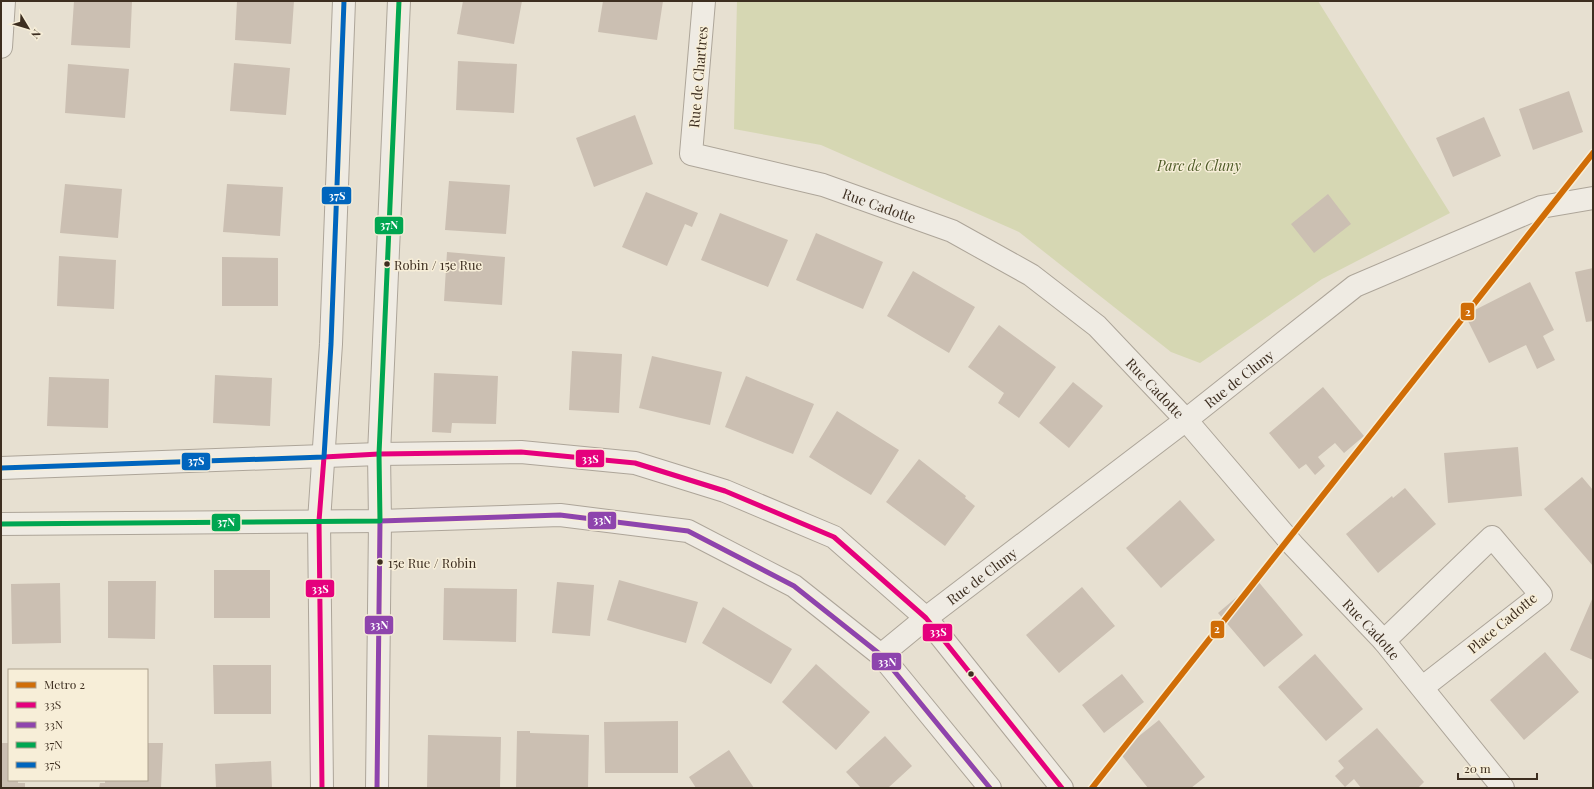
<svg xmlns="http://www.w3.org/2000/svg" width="1594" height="789" viewBox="0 0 1594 789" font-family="'Playfair Display',serif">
<rect width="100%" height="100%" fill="#e7e0d1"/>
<!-- green -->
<path fill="#d6d7b3" d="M737,1H1318L1450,213L1322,279L1200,363L1171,352L1019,232L821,145L734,129Z"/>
<!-- building -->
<path fill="#cbbfb2" d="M74,1H132L130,48L71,45Z
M237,1H294L291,44L235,40Z
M463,1H522L514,44L457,34Z
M603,1H663L657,40L598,32Z
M458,61L517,64L514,113L456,110Z
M234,63L290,68L286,115L230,111Z
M68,64L129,69L125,118L65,113Z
M1569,91L1583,132L1533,150L1519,109Z
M635,115L653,164L594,187L576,138Z
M1484,117L1501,156L1453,177L1436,138Z
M449,181L510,185L506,234L445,230Z
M65,184L122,189L118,238L60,233Z
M227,184L283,187L280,236L223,232Z
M646,192L698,213L692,227L685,224L667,266L622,247Z
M1328,194L1351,224L1314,253L1291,224Z
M720,213L788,240L768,287L701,260Z
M816,233L883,262L863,309L796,280Z
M447,252L505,257L502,305L444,301Z
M59,256L116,260L114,309L57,306Z
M222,257L278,258V306H222Z
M1593,268V321L1586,322L1575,272Z
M913,271L975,307L949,353L887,316Z
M1530,282L1554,330L1543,336L1555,360L1537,369L1526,345L1489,363L1465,315Z
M999,325L1056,367L1019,418L998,403L1004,393L968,367Z
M572,351L622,354L619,413L569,410Z
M652,356L722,372L710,425L639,408Z
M434,373L498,376L496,424L452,423L451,433L432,432Z
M215,375L272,378L270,426L213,423Z
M746,376L814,404L793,454L725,427Z
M49,377L109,379L108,428L47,426Z
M1073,382L1103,406L1069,448L1039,423Z
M1323,387L1364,436L1344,453L1335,443L1318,457L1325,466L1315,475L1306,464L1299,469L1269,433Z
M837,411L899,450L871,495L809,457Z
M1518,447L1522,496L1448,503L1444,453Z
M919,459L966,496L965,498L975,506L945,546L886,502Z
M1582,477L1593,490V566L1544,509Z
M1405,488L1436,524L1378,573L1346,534L1392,496L1393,498Z
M1180,500L1215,540L1161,588L1126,548Z
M214,570H270V618H214Z
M619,580L698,602L686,643L607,620Z
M1257,580L1303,635L1264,667L1218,613Z
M108,581H156L155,639L108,638Z
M557,582L594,585L590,636L552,633Z
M60,583L61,643L12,644L11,584Z
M1082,587L1115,626L1059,673L1026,635Z
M444,588L517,589L516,642L443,640Z
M1593,597V660L1570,650Z
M723,607L792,649L771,684L702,643Z
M1545,652L1579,692L1524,740L1490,700Z
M1315,654L1363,709L1326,741L1278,687Z
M816,664L870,712L836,750L782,702Z
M213,665H271V714H214Z
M1122,674L1144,702L1104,733L1082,705Z
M1159,720L1205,777L1191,788H1148L1119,752Z
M678,721V773H605L604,722Z
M1377,728L1424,782L1418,788H1361L1354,779L1345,787L1335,776L1344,768L1338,761Z
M517,731H530V733L589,735L588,788H516Z
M428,735L501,737L500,788L427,787Z
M885,736L912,766L888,788H861L846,772Z
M1,743H9V780H18V783H25V788H1Z
M147,743H163L161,788H99L100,783H105V780H147Z
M729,750L754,788H696L689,777Z
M271,761L272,788H216L215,764Z"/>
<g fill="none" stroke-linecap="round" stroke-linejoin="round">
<!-- minor casing -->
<g stroke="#ada599" stroke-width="24">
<g id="minor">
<path id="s1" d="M704,1L691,154L823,185L952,231L1031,275L1097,326L1186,420L1293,545L1384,641L1503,788"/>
<path d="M1,47L4,1"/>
<path d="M1,468L379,454L521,452L635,463L725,491L834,537L926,618L1062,788"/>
<path d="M1,524L380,521L560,515L688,531L794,586L881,655L990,788"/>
<path d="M1384,641L1492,537L1541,595L1423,687"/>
<path id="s2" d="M881,655L926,618L1186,420L1355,286L1541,207L1593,198"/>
<path d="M322,788L319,521L331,344L344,1"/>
<path d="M377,788L380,521L379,454L399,1"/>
</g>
</g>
<!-- minor -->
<use href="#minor" stroke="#efebe3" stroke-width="22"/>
<!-- bus-1 casing -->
<g stroke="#f7eed8" stroke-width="8">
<path id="bus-1" d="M322,788L319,521L324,457L379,454L521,452L635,463L725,491L834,537L926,618L1062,788"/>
</g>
<!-- bus-2 casing -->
<g stroke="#f7eed8" stroke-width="8">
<path id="bus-2" d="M377,788L380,521L560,515L688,531L794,586L881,655L990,788"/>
</g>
<!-- bus-3 casing -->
<g stroke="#f7eed8" stroke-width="8">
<path id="bus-3" d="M1,524L380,521L379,454L399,1"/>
</g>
<!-- bus-4 casing -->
<g stroke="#f7eed8" stroke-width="8">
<path id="bus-4" d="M1,468L324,457L331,344L344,1"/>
</g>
<!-- bus-1 -->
<use href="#bus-1" stroke="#e5007d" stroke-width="5"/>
<!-- bus-2 -->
<use href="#bus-2" stroke="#8e44ad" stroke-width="5"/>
<!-- bus-3 -->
<use href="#bus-3" stroke="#00a651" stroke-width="5"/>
<!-- bus-4 -->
<use href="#bus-4" stroke="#0065bd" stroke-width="5"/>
<!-- metro-1 casing -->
<g stroke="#f7eed8" stroke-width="9">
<path id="metro-1" d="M1092,788L1593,153"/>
</g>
<!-- metro-1 -->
<use href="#metro-1" stroke="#d06d07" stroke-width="6"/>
</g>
<!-- markers -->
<g fill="#3d2e20" stroke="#f7eed8" stroke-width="1.5">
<circle cx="387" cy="264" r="3.5"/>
<circle cx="380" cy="562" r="3.5"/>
<circle cx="971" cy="674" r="3.5"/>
</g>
<g text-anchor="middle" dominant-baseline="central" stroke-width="3" stroke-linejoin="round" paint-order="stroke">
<!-- bus labels -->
<g font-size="13" fill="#3d2e20" stroke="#f7eed8" text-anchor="start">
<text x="394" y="264">Robin / 15e Rue</text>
<text x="388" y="562">15e Rue / Robin</text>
</g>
<!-- street labels -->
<g font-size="14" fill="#3d2e20" stroke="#f7eed8">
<text transform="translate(698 77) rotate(-85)">Rue de Chartres</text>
<text stroke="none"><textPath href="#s1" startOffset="349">Rue Cadotte</textPath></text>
<text stroke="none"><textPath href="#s2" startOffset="452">Rue de Cluny</textPath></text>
<text stroke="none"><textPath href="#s1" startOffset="685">Rue Cadotte</textPath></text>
<text stroke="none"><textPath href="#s2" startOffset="128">Rue de Cluny</textPath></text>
<text transform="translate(1502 623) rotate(-40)">Place Cadotte</text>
<text stroke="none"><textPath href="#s1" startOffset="1009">Rue Cadotte</textPath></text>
</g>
<!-- park labels -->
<g font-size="14" font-style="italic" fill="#4d5a26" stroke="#f7eed8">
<text x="1199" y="165">Parc de Cluny</text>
</g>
</g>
<g stroke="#f7eed8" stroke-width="1.5">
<rect x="321" y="186" width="31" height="19" rx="4" fill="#0065bd"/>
<rect x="374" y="216" width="30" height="19" rx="4" fill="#00a651"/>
<rect x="1460" y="302" width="15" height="19" rx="4" fill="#d06d07"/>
<rect x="575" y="449" width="30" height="19" rx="4" fill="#e5007d"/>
<rect x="181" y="452" width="30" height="19" rx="4" fill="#0065bd"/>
<rect x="587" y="511" width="30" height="19" rx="4" fill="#8e44ad"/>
<rect x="211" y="513" width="30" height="19" rx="4" fill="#00a651"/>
<rect x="305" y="579" width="30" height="19" rx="4" fill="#e5007d"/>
<rect x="364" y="615" width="30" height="20" rx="4" fill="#8e44ad"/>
<rect x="1210" y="620" width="15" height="19" rx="4" fill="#d06d07"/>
<rect x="922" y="623" width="31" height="19" rx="4" fill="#e5007d"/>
<rect x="871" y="652" width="31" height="19" rx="4" fill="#8e44ad"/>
</g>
<g font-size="11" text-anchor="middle" font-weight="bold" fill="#fff">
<text x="337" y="200">37S</text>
<text x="389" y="229">37N</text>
<text x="1468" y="316">2</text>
<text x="590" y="463">33S</text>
<text x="196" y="465">37S</text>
<text x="602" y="524">33N</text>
<text x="226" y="526">37N</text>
<text x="320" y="593">33S</text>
<text x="379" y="629">33N</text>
<text x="1217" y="633">2</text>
<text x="938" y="636">33S</text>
<text x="887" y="666">33N</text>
</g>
<!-- border -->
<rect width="1594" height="789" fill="none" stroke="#3d2e20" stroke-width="4"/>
<!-- legend -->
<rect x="8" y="669" width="140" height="112" fill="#f7eed8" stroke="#ada18e"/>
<rect x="16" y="682" width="20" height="6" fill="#d06d07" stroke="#ada18e"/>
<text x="44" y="689" font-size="12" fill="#3d2e20">Metro 2</text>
<rect x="16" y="702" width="20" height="6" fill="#e5007d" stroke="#ada18e"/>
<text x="44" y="709" font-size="12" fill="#3d2e20">33S</text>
<rect x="16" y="722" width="20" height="6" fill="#8e44ad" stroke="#ada18e"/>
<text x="44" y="729" font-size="12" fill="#3d2e20">33N</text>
<rect x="16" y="742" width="20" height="6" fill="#00a651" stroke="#ada18e"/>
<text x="44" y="749" font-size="12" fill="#3d2e20">37N</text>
<rect x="16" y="762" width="20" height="6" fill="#0065bd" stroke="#ada18e"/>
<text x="44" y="769" font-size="12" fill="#3d2e20">37S</text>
<!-- north arrow -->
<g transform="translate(28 28) rotate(128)" stroke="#f7eed8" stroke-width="3" paint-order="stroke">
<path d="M0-3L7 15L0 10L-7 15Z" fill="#3d2e20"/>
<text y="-6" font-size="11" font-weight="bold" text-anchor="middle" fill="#3d2e20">N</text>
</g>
<!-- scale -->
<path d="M1458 773v6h79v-6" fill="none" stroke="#3d2e20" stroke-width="2"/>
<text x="1464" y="773" font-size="12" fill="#3d2e20" stroke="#f7eed8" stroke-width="3" paint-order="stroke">20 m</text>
</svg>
